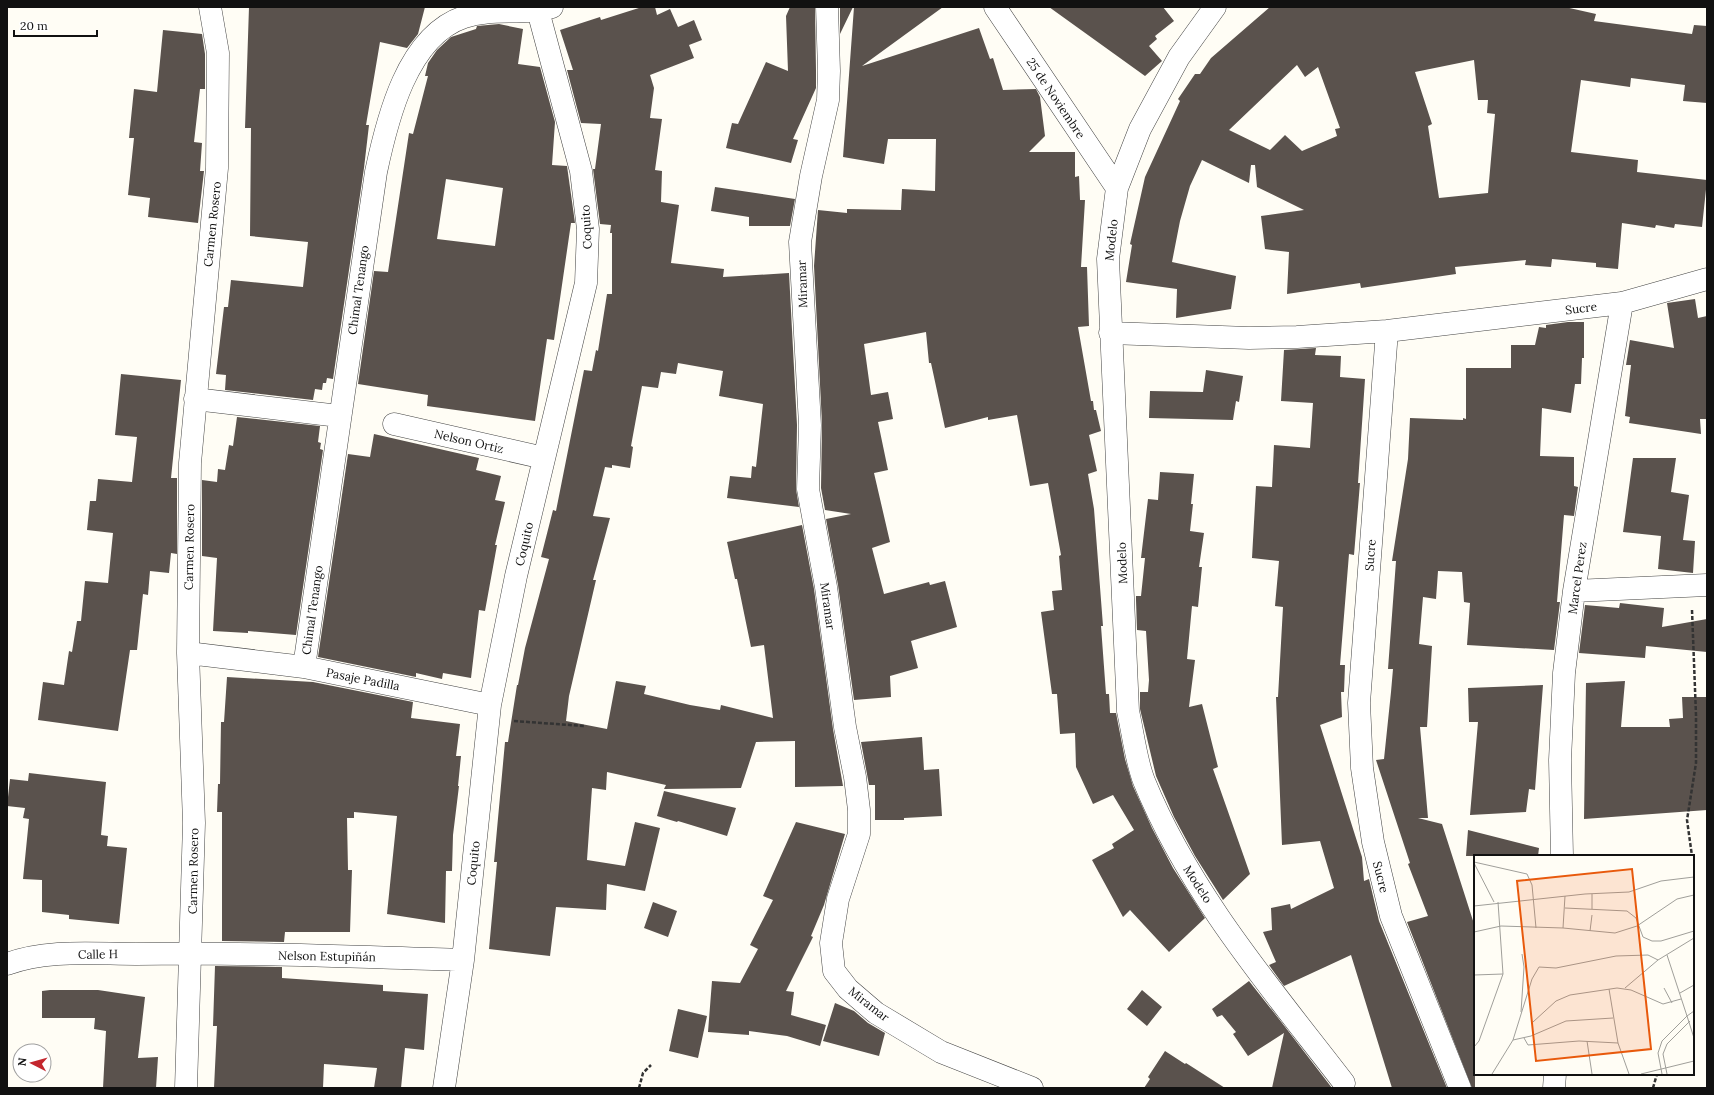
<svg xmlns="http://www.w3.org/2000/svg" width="1714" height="1095" viewBox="0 0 1714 1095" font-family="Lora,serif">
<rect width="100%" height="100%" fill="#fffdf5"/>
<!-- building -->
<path fill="#5a524d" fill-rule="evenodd" d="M249,7H425L418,34L407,48L380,42L366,125H369L364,168L333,379L327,378L326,383H323L322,390L315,389L313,400L225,390L226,375L216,374L224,307H228L231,280L303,287L308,242L250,236L251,128H245Z
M642,7H655L657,15L670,9L678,27L694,20L702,40L689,45L694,58L650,75L654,88L650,118L662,119L655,170L662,171L661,202L679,205L671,263L724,269L723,277L789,273L797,425L796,489L799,507L727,498L730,476L751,478L752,466L756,467L763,404L719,396L723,371L678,363L676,374L661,372L658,388L642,386L631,446L633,447L630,468L612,465V468L605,467L593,516L610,518L593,580H596L569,696L566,721L607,729L616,681L646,686L644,694L690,705L720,710L721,705L773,718L764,645L751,647L737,579H735L727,542L802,525L814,589L833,729L843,786L795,787V741L756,742L741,788L664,789L666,785L607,772L606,790L592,788L587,860L625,866L635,822L660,828L645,891L607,884L606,910L556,907L550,956L489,949L497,862H494L505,742H508L517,685H518L525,648L549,559L541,557L553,510L556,511L584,370L592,371L596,350L598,351L607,294H612V233H610L611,225L600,224L593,169H595L601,124L581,123L567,70H573L560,30L600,17L601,20Z
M790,7H815L816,71V88L793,139L798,140L791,163L726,148L732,123L738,124L766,62L788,71L786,16Z
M840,7H853L840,34Z
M854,7H943L862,66L979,28L990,59L993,58L1003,90L1036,89L1040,97L1045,136L1029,152H1075V177L1079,176L1080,200H1085L1081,267H1087L1089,326L1078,327L1091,401H1093L1094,410H1096L1101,431L1089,435L1097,471L1088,474L1094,509L1103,626H1101L1106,694H1109L1110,713H1116L1125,759L1133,786L1152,828L1173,868L1205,918L1169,952L1130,910L1123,917L1092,860L1114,848L1112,844L1134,830L1113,795L1093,804L1076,767L1075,733L1060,734L1057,694H1052L1041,612L1054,610L1052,591L1062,590L1059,556L1061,555L1048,483L1030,486L1017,415L988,420V417L945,428L931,363H929L926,332L864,344L871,395L888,392L893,419L878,422L888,470L874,473L890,542L872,548L884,594L929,582L930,585L945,581L957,627L911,641L918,668L890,676L891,697L854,700L838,585L826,519L851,514L825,510L821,488L822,424L814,266L818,210L847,213V209L901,210L902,189L935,191L936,139H888L884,164L843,157Z
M1049,7H1163L1174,21L1155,36L1157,39L1149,46L1162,61L1145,76Z
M1270,7H1565L1596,14L1594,21L1692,34L1694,25L1707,26V103L1683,101L1685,85L1631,78L1630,87L1581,80L1571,152L1638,160L1637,172L1707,180L1702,227L1675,224L1674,228L1656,225L1655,228L1622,223L1618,269L1596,267V263L1552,259L1551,267L1525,265L1526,260L1455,267L1456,274L1361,288L1360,283L1287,294L1289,252L1265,249L1261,216L1304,210L1257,187L1255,165H1251L1249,183L1202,160L1190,186L1180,221L1172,262L1236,276L1231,309L1176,318L1177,289L1126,282L1132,245L1130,244L1145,177L1180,101L1178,99L1195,74H1200L1211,58ZM1474,60L1478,100H1488L1487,113L1495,114L1488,193L1439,198L1428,126L1432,124L1415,72ZM1297,65L1305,77L1318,67L1340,128L1335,129L1337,136L1302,151L1285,135L1270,150L1229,130Z
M499,24L523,29L518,64L540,67L555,122L552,165L567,166L575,223H571L554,340L547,339L535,421L427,406L428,395L358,384L374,271L388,272L409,133L413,134L428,76H425L428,63L437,50L451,37L476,29L477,26ZM446,179L503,188L495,246L437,239Z
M163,30L202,34L205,54V89H200L194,142L202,143L200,171H204L198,223L148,217L150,198L128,195L134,138H129L134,89L157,92Z
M715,187L795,199L790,226H749V217L711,211Z
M1695,299L1698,318L1707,316V419H1700L1701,434L1629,423L1630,417L1625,416L1631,365H1626L1630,340L1674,348L1667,303Z
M1568,322H1584V358H1582L1581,384H1575L1571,413L1542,408L1540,456L1574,457V486L1578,487L1574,516L1564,515L1557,602H1560L1554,650L1467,645L1470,603L1464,602L1462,572L1438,571L1436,599L1423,597L1419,644L1432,646L1427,727H1420L1428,818H1418L1442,824L1475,927V1088H1472L1407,922L1428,916L1408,864L1410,863L1376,760L1384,759L1391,692L1393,669H1388L1396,561H1392L1408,459L1410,418L1463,420V418L1466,419V368H1511V345H1535L1539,327L1546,328V325Z
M1316,348L1315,355L1341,356L1340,377L1365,379L1358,483H1360L1354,555L1349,554L1340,665H1345L1344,692H1341L1342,717L1320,725L1362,857L1364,881L1369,879L1379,921L1447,1088H1392L1351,955L1284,986L1269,965L1276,962L1263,932L1272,930L1271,908L1290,904L1291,909L1334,888L1320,841L1282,845L1276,697H1278L1283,607L1275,606L1279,561L1252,558L1256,486L1272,487L1274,445L1310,448L1313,403L1281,401L1284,350Z
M1206,370L1243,376L1239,402L1236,401L1233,420L1149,418L1150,391L1203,392Z
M121,374L181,380L171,478H177V554L171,553L169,573L150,571L148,595L143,594L137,650H130L118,731L38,720L43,682L64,685L69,651L72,652L77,621H81L85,581L108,583L113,533L87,530L90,501H96L98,479L132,482L137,437L115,435Z
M237,417L320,426L318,442L321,443L320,449L323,450L296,635L248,631V633L213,631L217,558L202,556V480L217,482L218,469L225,470L229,445L233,446Z
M374,434L479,458L476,470L501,476L495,500L505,502L495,545H497L485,611L479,610L471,678L443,673L442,679L416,673V677L318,657L348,454L370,457Z
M1633,458H1676L1671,492L1689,495L1683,540L1695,541L1693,573L1658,569L1661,536L1623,532Z
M1160,472L1194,474L1191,504H1193L1190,531L1204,533L1199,567H1202L1198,607L1192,606L1187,659L1195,660L1189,707L1202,704L1218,767L1213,769L1250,874L1223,900L1195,856L1174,817L1156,776L1140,709V692H1148L1149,680L1146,631L1137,630L1136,600V596H1141L1145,558H1141L1148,499L1158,500Z
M1620,603L1664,608L1662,627L1707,619V652L1646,646L1645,658L1579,653L1585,605L1619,608Z
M227,677L313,682L413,702L411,718L460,724L456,756H461L458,786H459L453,835L452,871H446L445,923L387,914L397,816L354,812V818H347L348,870H352L350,932H285L284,942L222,941V812H217L218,784H220L221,722H224Z
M1625,681L1621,727H1670L1669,719L1683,718L1682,697H1707V810L1584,819L1586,683Z
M1543,685L1535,790L1529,789L1526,812L1470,815L1478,722H1469L1468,688Z
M922,737L924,770L939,769L942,816L904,818V820H875V785H869L861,742Z
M29,773L106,782L101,835L108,836L107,846L127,848L119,924L69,919V915L42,912V880L23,879L29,819L23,818L25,808L7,806L10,779L28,781Z
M664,791L736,808L727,836L678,821L677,822L657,816Z
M796,822L845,834L824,905L811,936L813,937L786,991L794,992L791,1015L826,1025L820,1046L787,1036L749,1031V1035L708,1032L712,981L740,983L758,949L750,945L773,900L763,896Z
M1468,830L1539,848L1538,856H1466Z
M653,902L677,911L668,937L644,928Z
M215,966L282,967V978L383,985V991L428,994L424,1050L405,1048L401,1088H374L377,1068L324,1064L323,1088H214L217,1026H213Z
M1249,981L1279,1019L1332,1088H1272L1284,1033L1248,1056L1233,1034L1236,1032L1222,1015L1217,1017L1212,1009Z
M50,990H98L145,997L138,1058L158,1057L156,1088H103L106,1031L94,1029L95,1018H42V991Z
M1142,990L1162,1007L1147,1026L1127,1009Z
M835,1003L854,1011L868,1023L885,1033L879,1056L823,1041Z
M678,1009L707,1016L698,1058L669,1051Z
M1165,1051L1185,1064L1186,1063L1225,1088H1144L1150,1079L1148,1077Z"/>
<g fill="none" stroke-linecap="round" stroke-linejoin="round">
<!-- street casing -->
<g stroke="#444" stroke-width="23">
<path id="street" d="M827,7L829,71L828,100L811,176L800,242L810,425L808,489L826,587L845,727L855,777L859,810V834L838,899L831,943L834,971L848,989L876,1013L941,1052L1032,1088
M995,7L1117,188
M1215,7L1179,57L1140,129L1117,188L1108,259L1128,711C1133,733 1136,761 1144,781C1190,894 1271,988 1344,1083
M1387,331L1359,703L1362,768L1373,842L1391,916L1460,1088
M1110,333L1249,338L1297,337L1387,331L1622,303L1707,279
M195,399L339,416
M394,424L544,458
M1574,591L1707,585
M188,653L304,667L490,705
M304,667L376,172C387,120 407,36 464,17C493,7 524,16 552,7
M1562,856L1560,760L1564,673L1574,591L1622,303
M7,964C47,949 94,954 136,954C245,952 354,957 463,960
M186,1088L194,823L188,653L190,463L217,168L218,53L210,7
M444,1088L463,960L490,705L516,576L586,283L588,229L581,171L537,7
M1554,1088L1555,1074"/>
</g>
<!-- path -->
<path stroke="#333" stroke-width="2.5" stroke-dasharray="4 2" stroke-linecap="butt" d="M1692,610L1696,715V763L1687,820L1692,856
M514,721L584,726
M639,1088L643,1073L651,1065
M1653,1088L1657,1074"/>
<!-- street -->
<use href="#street" stroke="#fff" stroke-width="22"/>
</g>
<g text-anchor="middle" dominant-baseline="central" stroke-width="4" stroke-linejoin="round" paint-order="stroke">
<!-- street labels -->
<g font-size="12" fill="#111" stroke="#fff">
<text transform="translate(1056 98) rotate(56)">25 de Noviembre</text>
<text transform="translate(212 224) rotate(-84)">Carmen Rosero</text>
<text transform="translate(586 227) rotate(-93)">Coquito</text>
<text transform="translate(1111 240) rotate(-84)">Modelo</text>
<text transform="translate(802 284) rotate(-92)">Miramar</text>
<text transform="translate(358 290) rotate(-82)">Chimal Tenango</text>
<text transform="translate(1581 308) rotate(-7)">Sucre</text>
<text transform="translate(469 441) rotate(13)">Nelson Ortiz</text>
<text transform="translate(524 544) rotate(-77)">Coquito</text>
<text transform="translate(189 547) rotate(-89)">Carmen Rosero</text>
<text transform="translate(1370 555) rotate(-86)">Sucre</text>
<text transform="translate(1122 563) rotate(-92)">Modelo</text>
<text transform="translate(1577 578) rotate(-82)">Marcel Perez</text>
<text transform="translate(828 606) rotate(82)">Miramar</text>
<text transform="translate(312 610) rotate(-82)">Chimal Tenango</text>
<text transform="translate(363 679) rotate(11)">Pasaje Padilla</text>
<text transform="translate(473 863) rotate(-84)">Coquito</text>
<text transform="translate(193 871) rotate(-89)">Carmen Rosero</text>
<text transform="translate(1381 877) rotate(76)">Sucre</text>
<text transform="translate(1198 884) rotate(57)">Modelo</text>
<text transform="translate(98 954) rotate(-1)">Calle H</text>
<text transform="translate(327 956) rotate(1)">Nelson Estupiñán</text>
<text transform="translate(869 1004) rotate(38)">Miramar</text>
</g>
</g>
<!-- overview -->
<g transform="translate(1474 855)">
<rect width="220" height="220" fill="#fffdf5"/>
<path fill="none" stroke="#a09f9a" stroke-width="1" d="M0,7L53,19L58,30L62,73M0,8L20,47M0,51L111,39L155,37L187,26L220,22M91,53L153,56L162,63L169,82L178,86H187L220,76M118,54V39M89,73L91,41M116,76L118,60M0,77L27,71L89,73L141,78L163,71L203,44L220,40M0,120L29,119M151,133L184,105L220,83M190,133L198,148M135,134L144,188L155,219M206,138L220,130M220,156L213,161L220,183M47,157L50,112L48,99M59,167L82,146L96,140L143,133L157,135L189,149L207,144M50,183L54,190L105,186L144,188M39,185L57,181L92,166L139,163M113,186L118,219M0,192L5,186L29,119L24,47M18,219L39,185L58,124L65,112L82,113L142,101L174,100L184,105M167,219L220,206M188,219L184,198L188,186L213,161L193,100M193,219L189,199L193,189L216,166"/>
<path fill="#e8590c" fill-opacity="0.15" stroke="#e8590c" stroke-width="2" d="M158,14L177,194L62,206L43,26Z"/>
<rect width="220" height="220" fill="none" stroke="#111" stroke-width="2"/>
</g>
<!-- border -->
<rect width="1714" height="1095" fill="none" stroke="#111111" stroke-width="16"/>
<!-- north arrow -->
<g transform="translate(32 1063) rotate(276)"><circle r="19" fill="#ffffff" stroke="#a0a0a0"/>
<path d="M0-3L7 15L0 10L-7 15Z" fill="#c4262e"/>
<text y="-6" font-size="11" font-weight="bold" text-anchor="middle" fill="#111111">N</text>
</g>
<!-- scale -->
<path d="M14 30v6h83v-6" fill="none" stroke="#111111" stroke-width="2"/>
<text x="20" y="30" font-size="12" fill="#111111" stroke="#ffffff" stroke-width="3" paint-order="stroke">20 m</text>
</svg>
